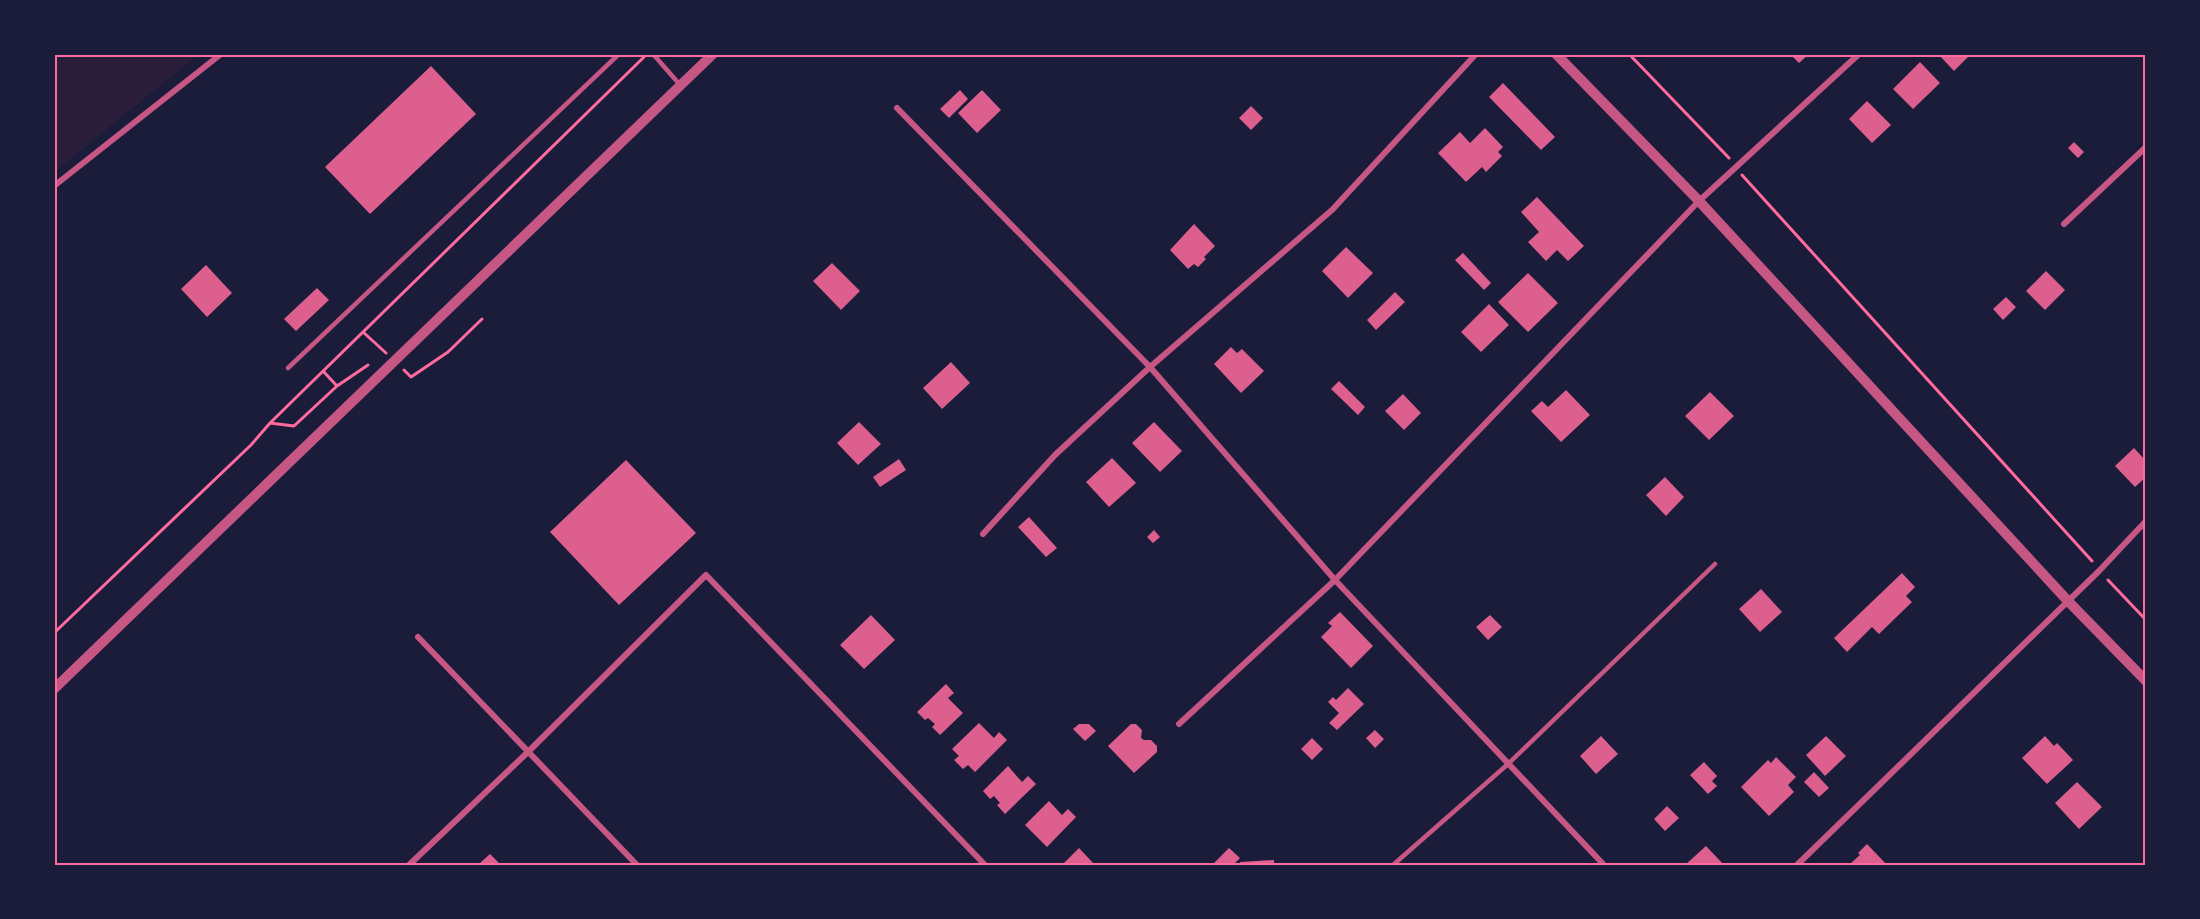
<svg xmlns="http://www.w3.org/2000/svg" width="2200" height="919" viewBox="0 0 2200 919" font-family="Mulish,sans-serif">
<rect width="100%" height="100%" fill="#1b1b3a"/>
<!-- green -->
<path fill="#2a1e3b" d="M54,54H199L54,172Z"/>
<!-- building -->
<path fill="#dd5f8e" d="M1790,54H1809L1799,63Z
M1938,54H1971L1954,71Z
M1920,62L1940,83L1913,109L1893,89Z
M431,66L476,114L370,214L325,167Z
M1503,83L1555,137L1541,150L1489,97Z
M960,90L968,99L949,118L940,109Z
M982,90L1001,110L977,133L958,113Z
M1867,101L1891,125L1872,143L1849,119Z
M1251,106L1263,118L1251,130L1239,118Z
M1485,128L1503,147L1498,152L1502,156L1486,172L1482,167L1466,182L1438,153L1460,132L1470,143Z
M2074,142L2084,152L2078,158L2068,148Z
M1537,197L1584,246L1568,261L1557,250L1546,261L1528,242L1539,232L1521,212Z
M1194,224L1215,246L1204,257L1206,259L1198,267L1194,264L1188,269L1170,250Z
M1346,247L1373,273L1348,298L1322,271Z
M1463,253L1491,283L1484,290L1455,260Z
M832,263L860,291L841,310L813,281Z
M206,265L232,293L207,317L181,289Z
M2046,271L2065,290L2045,310L2026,291Z
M1528,273L1558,303L1528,332L1498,302Z
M317,288L329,300L296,331L284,319Z
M1395,292L1405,302L1376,330L1367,320Z
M2006,297L2016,307L2003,320L1993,309Z
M1489,304L1509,325L1481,352L1461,332Z
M1231,347L1237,353L1242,349L1264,371L1241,393L1214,364Z
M951,362L970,383L942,409L923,388Z
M1339,381L1365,407L1358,415L1331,389Z
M1566,390L1590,415L1561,442L1531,411L1542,401L1548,407Z
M1710,392L1734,416L1709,440L1685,416Z
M1403,394L1421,413L1404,430L1385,411Z
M859,422L881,444L858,465L837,443Z
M1154,422L1182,451L1160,472L1132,443Z
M2134,448L2146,461V477L2135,487L2115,466Z
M1112,458L1136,483L1109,507L1086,482Z
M899,459L906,470L880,487L873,477Z
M626,460L696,533L619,605L550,532Z
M1665,477L1684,497L1666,516L1646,495Z
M1029,517L1057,548L1046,557L1018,527Z
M1154,530L1160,537L1153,543L1147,537Z
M1902,573L1915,587L1906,596L1912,602L1879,634L1872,627L1847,652L1834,638Z
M1761,589L1782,612L1760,632L1739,609Z
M1340,612L1373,646L1351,668L1321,637L1332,626L1328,623Z
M871,615L895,640L864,669L840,645Z
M1490,615L1502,627L1488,640L1476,627Z
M946,684L954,693L948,698L963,713L940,735L932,727L935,724L928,718L925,720L917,712Z
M1348,688L1364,704L1337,730L1329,723L1339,713L1328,702L1333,697L1336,700Z
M979,723L994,738L999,732L1007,740L975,772L968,765L963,769L954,760L959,756L952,749Z
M1079,724H1089L1096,731L1085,741L1073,729Z
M1131,724H1136L1142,730L1141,738L1144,740H1151L1157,746V752L1134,773L1108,746Z
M1375,730L1384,739L1375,748L1366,738Z
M1601,736L1618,754L1596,774L1580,756Z
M1826,736L1846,756L1825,776L1806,755Z
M2045,736L2054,746L2057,743L2073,760L2047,784L2022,758Z
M1312,738L1323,749L1312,760L1301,749Z
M1776,757L1796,777L1788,785L1794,792L1769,816L1741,787L1768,760L1771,763Z
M1704,762L1717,776L1712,781L1717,786L1708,794L1690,775Z
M1008,766L1022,782L1028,776L1036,784L1005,814L997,805L1000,803L994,796L990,799L983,791Z
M1814,772L1829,788L1819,797L1804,782Z
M2077,782L2102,807L2079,829L2055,803Z
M1049,801L1062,815L1068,809L1076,817L1047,847L1025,825Z
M1667,806L1679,818L1665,831L1654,819Z
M1867,844L1887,865H1852L1850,864L1860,855L1858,853Z
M1706,846L1724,865H1685Z
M1079,848L1095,865H1062Z
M1229,848L1240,858L1233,865H1212Z
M490,854L501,865H483L480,863Z
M1274,860V865H1240V862Z"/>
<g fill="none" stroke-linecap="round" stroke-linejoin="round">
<!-- path -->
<path stroke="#ff6b9d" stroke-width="3" d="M1629,54L1729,158
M1742,175L2092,561
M363,332L386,353
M404,370L411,377L448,352L482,319
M323,371L337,386L368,365
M270,423L294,426L337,386
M2108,580L2146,620
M54,633L251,445L270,423L644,57"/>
<!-- service -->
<path stroke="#c65784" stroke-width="4.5" d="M653,54L681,86
M288,368L619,54
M1393,865L1508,764L1715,564"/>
<!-- minor -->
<path stroke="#c65784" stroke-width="6" d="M897,108L1150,367L1335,580L1604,865
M54,186L221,54
M2064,224L2146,147
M983,534L1055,455L1150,367L1332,210L1476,54
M418,637L637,865
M1179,724L1335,580L1699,201L1859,54
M409,865L528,752L706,575L985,865
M1797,865L2099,571L2146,521"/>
<!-- tertiary -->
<path stroke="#c65784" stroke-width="10" d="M1556,54L1699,201L2067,600L2146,681
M54,689L713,54"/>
</g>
<!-- border -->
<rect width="2200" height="919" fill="none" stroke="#1b1b3a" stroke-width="111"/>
<rect x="56" y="56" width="2088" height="808" fill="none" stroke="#ff6b9d" stroke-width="2"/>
</svg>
